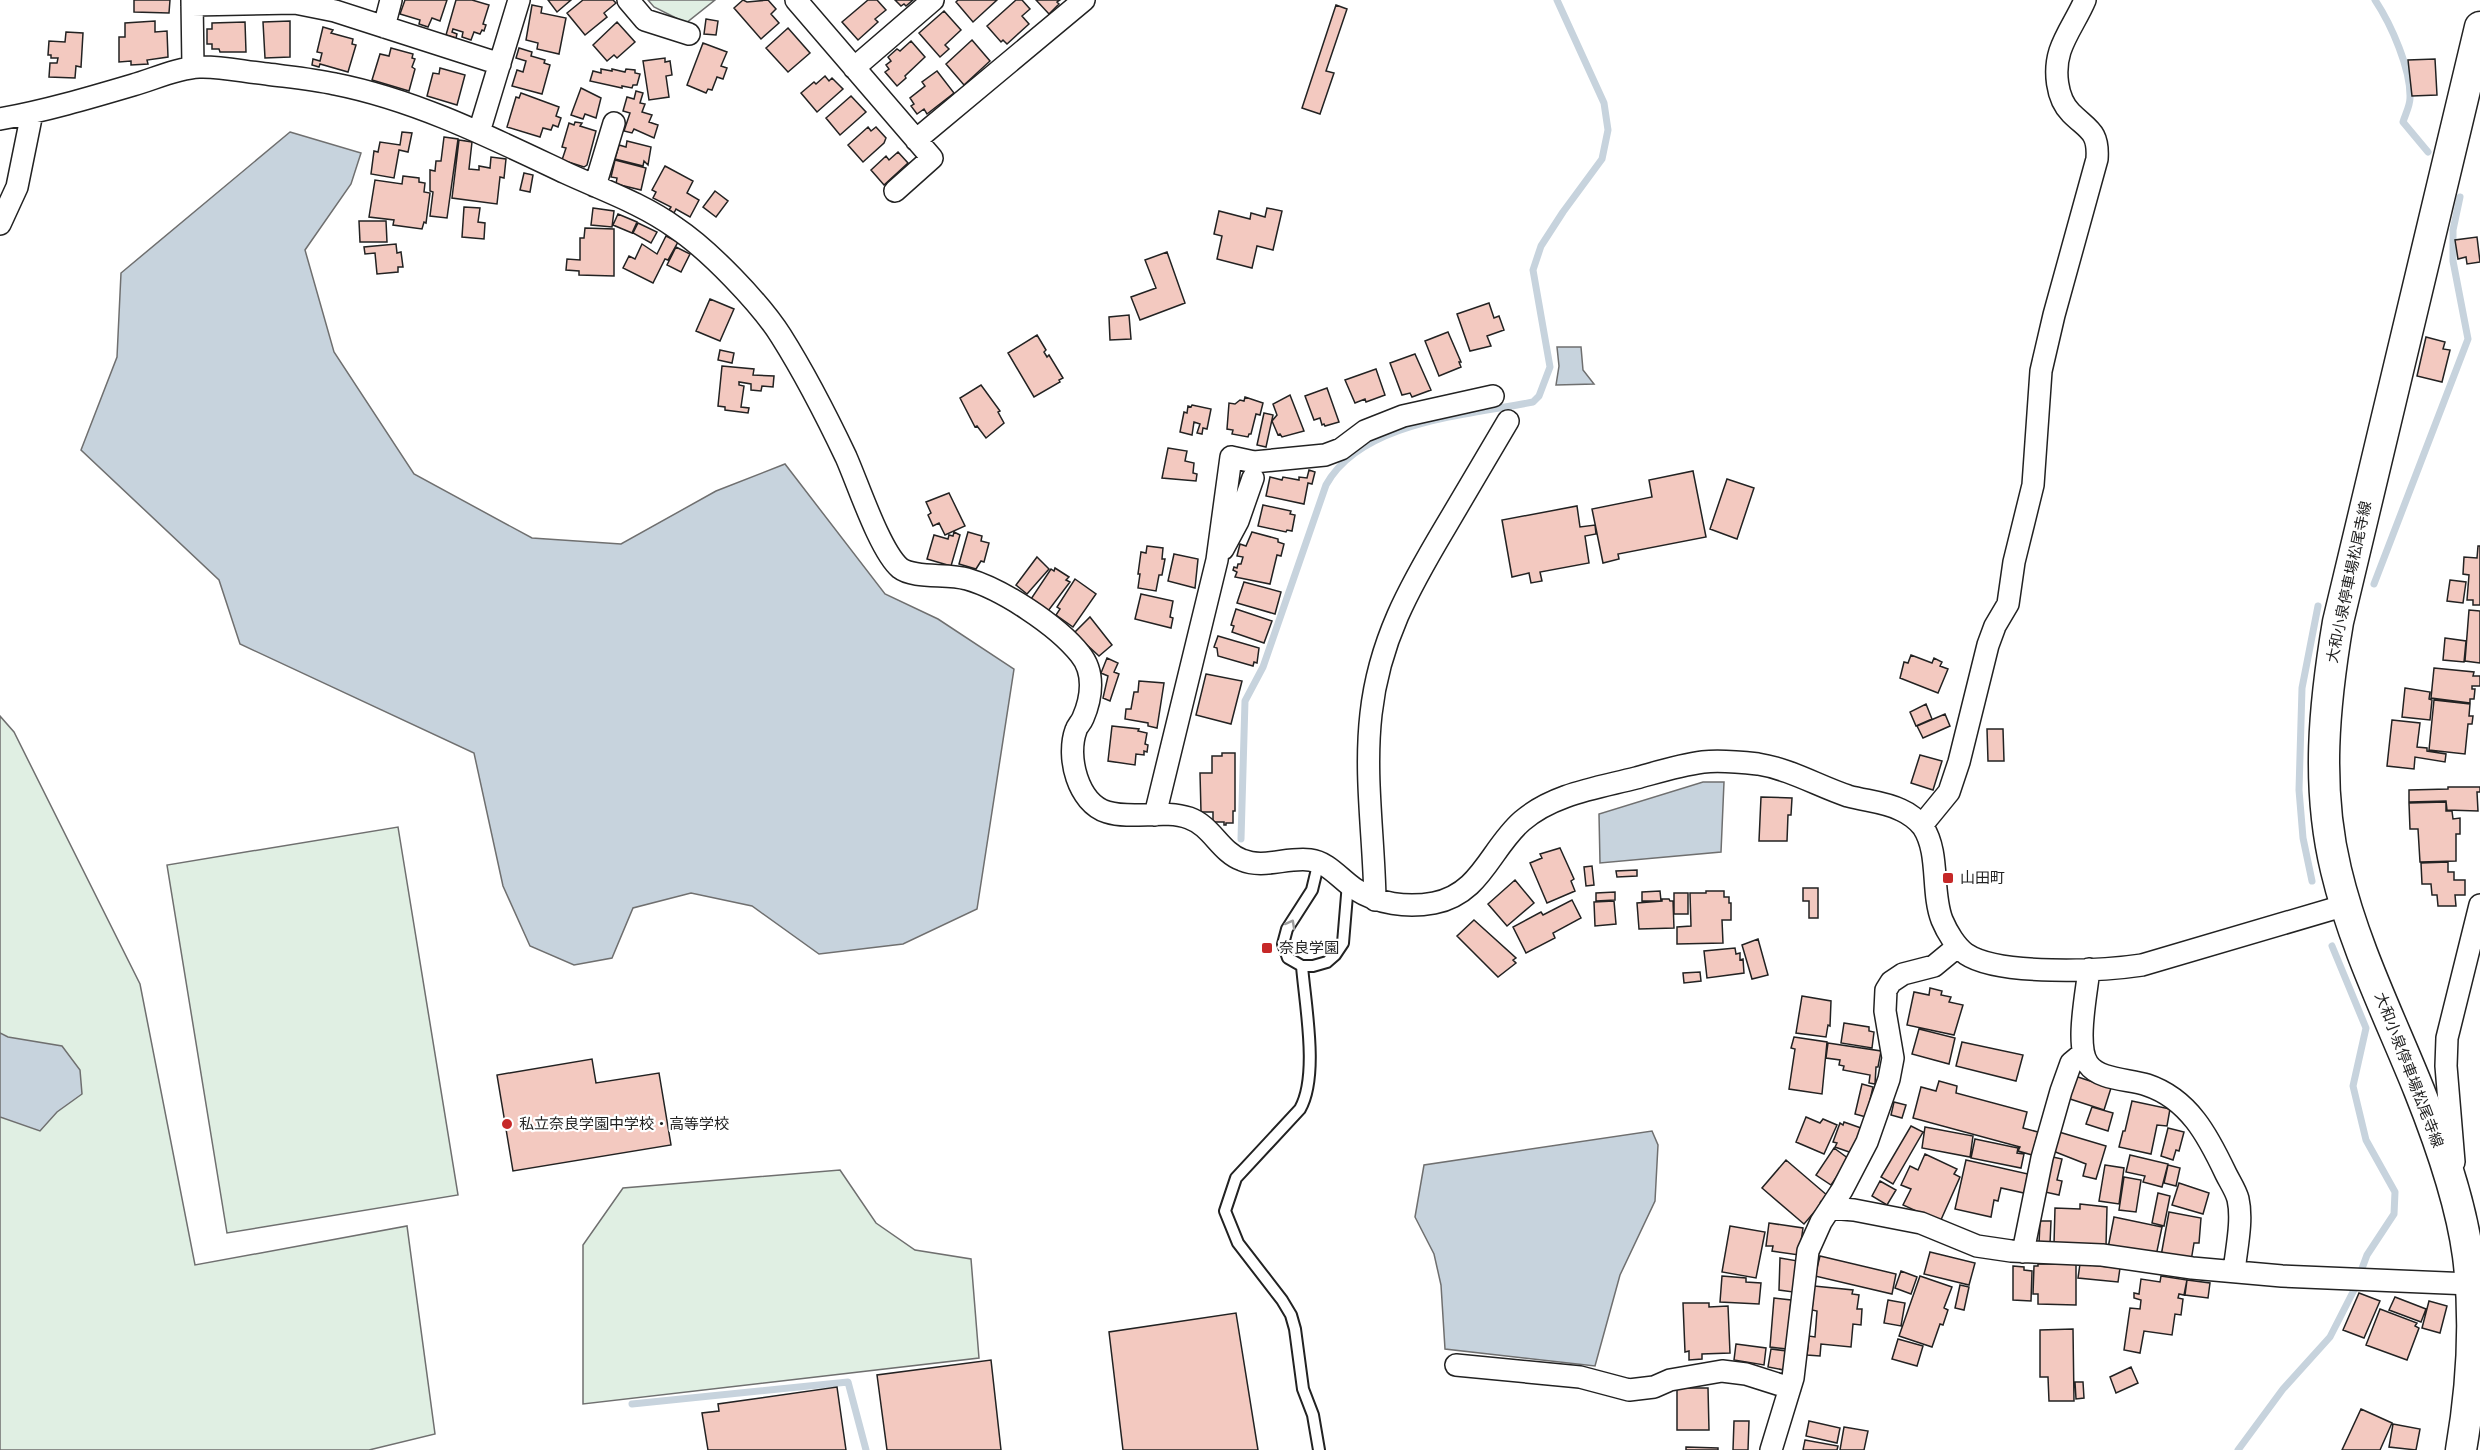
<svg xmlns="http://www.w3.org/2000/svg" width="2480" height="1450" viewBox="0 0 2480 1450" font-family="'Roboto Serif','Noto Sans JP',serif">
<rect width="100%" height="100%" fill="#fff"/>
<!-- green -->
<path fill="#e0efe3" stroke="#6f6f6f" stroke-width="1.5" d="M648,0H715L686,23L654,7Z
M0,716L14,732L140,984L195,1265L407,1226L435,1434L369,1450H0Z
M398,827L458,1195L227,1233L167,865Z
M840,1170L876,1223L915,1250L971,1259L979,1358L583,1404V1245L623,1188Z"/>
<!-- water -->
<path fill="#c7d3dd" stroke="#6f6f6f" stroke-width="1.5" d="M290,132L361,153L351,184L305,250L334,352L414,474L532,538L621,544L716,491L785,464L885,594L938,619L1014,669L977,909L903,944L819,954L752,906L691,893L633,908L612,958L574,965L530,946L503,886L474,753L240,644L219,580L81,450L117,357L121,273Z
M1557,347H1581L1583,370L1594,384L1556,385L1559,366Z
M1703,782H1724L1721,852L1600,863L1599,814Z
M0,1033L8,1037L62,1046L80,1070L82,1094L57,1112L40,1131L0,1117Z
M1652,1131L1658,1145L1655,1201L1620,1275L1595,1366L1445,1349L1441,1285L1434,1254L1415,1217L1424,1165Z"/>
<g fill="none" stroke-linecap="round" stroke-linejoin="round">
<!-- stream -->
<path stroke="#c7d3dd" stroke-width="7" d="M2375,0C2391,24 2411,69 2410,98C2410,106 2405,115 2403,122L2428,152
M2374,584L2468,339L2453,261V230L2460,197
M1241,839L1245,701L1263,667L1326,485C1361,421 1468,415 1533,402L1539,396L1550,367L1533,270L1541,246L1563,212L1602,159L1608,130L1604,103L1557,0
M2312,881L2303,838L2299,790L2302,688L2318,606
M632,1404L848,1382L866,1450
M2238,1450L2283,1389L2330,1337L2354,1290L2367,1255L2394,1214L2395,1192L2366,1140L2353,1086L2366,1028L2332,946"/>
</g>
<!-- building -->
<path fill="#f3c9c0" stroke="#222" stroke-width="1.5" d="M134,0H170L169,13L134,12Z
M405,0H447L440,21L432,18L428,27L419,24L420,20L400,14Z
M456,0H472L489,5L483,24L486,25L484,31L482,30L480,34L474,32L471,40L462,37L463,32L453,29L452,32L457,34L456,38L446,35Z
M548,0H571L557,12Z
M583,0H613L616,3L604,13L607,17L585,35L567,13Z
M743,0L747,2L768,0L776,9L771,14L779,23L761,39L734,8Z
M868,0H877L886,10L875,19L878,22L858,40L842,22Z
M895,0H913L906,6L904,4L901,6Z
M958,0H997L973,22L956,2Z
M1016,0H1022L1030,9L1022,16L1029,24L1007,44L1003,40L1001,42L987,26Z
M1036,0H1060L1057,2L1059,4L1049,14Z
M532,5L542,7L541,13L566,18L559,54L537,49L538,43L526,40Z
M1336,5L1347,9L1326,71L1334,73L1320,114L1302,108Z
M944,11L961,30L945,45L949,49L940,57L919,33Z
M706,19L718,21L716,35L704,34Z
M155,21V32L167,31L168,57L147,60L148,64L131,65V61L119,62V37H125V23Z
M290,21V57L265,58L263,22Z
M245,22L246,52H220L219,49H212V44H207V29H212V23Z
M617,22L635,42L617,58L614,55L607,61L593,45Z
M323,27L333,30L331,33L353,39L352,44L356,45L348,72L320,64L319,67L312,65L313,59L320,61L322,53L317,52Z
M788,28L810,53L788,72L766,48Z
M66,32L83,33L81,67L76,66L75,78L49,77L50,63H57L58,58H51V55H48L49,41L65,42Z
M972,40L990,61L964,85L946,64Z
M911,41L925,57L905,76L906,78L897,86L885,72L889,69L886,65L891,61L888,57L897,49L900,51Z
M703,43L727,52L721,66L727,68L723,79L717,77L712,90L708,89L706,93L687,85Z
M391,48L413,54L412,58L415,59L412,67L415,69L409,91L372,80L380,54L389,56Z
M519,48L532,52L531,56L545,60L544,63L550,65L542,94L512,86L517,70L523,72L526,61L516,58Z
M665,58V62L670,61L672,75L666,76L669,97L649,100L643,61Z
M2435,59L2437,95L2412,96L2408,60Z
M440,68L465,75L457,105L427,96L433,73L439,74Z
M601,69L612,71V69L625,72L626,69L635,70V73L640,74L637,85H633L632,88L622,86V88L590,81L593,71L601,73Z
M937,71L954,93L927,114L924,109L917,114L911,106L914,104L910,98L925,86L922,82Z
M825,76L829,81L832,78L843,89L817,112L801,93L814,82L816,84Z
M581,88L601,98L596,118L585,114L583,119L571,115Z
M636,91L643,93L640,103L645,104L642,112L652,115L649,122L658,125L654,138L634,129L632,133L624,131L630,113L623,111L627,97L634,99Z
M521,93L559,107L556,116L561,118L558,127L553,125L551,130L543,128L540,137L507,127L516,97L519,98Z
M851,96L866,112L840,135L826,118Z
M575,122L582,123L580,126L596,131L587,165L584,167L562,160L566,148L562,147L569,123L574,125Z
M868,127L871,131L876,127L886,138L884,143L863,162L848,145Z
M402,132L412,133L408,152L399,150L394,178L371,174L374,151L378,152L380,142L400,145Z
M444,137L458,139L447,218L430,216L433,192L430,191V170L435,171L436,161H441Z
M459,140L472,142L469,169L479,170V166L490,168L491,157L506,159L504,178L500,177L497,204L452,198Z
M627,141L651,147L648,165L644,161L643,166L615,159L619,145L626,147Z
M898,152L908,163L884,185L871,170L886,156L889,160Z
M615,160L646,168L641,190L616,184L617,178L611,177Z
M665,166L693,181L687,193L699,200L690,217L676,209L674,213L669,210L671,207L653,198L656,192L652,190Z
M524,173L533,175L530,192L520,190Z
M403,176L419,178V182L425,183L424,192L430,193L426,223L424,222L422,229L393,225L394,220L369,217L375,180L402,184Z
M715,191L728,201L716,217L703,207Z
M464,207L480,208L478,222L485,223L484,239L462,237Z
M593,208L614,211L612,227L591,225Z
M1267,208L1282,211L1273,250L1257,246L1252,268L1217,259L1222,236L1214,234L1219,211L1250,219L1251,213L1265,217Z
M618,214L637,222L632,233L613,225Z
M359,221H386L387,242H360Z
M638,223L657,232L651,243L633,233Z
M585,228L614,229V276L579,275V271L566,270L567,259L580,260V238H584Z
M666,236L678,242L668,260L665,259L653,283L623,268L629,256L635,259L642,244L657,254Z
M2477,237L2480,262L2467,264L2466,257L2458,259L2455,240Z
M396,244L397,253L401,252L403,267H398V272L377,274L375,253L365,254L364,247Z
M676,247L690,254L681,272L667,265Z
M1167,252L1185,303L1140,320L1131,297L1156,288L1145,260Z
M710,299L734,309L720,341L696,331Z
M1489,303L1494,318L1499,316L1504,330L1487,336L1491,346L1470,351L1457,314Z
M1129,315L1131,339L1110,340L1109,317Z
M1448,332L1461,362H1459L1461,367L1439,376L1425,341Z
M1037,335L1046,350L1044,352L1047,357L1049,355L1063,378L1059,380L1060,382L1034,397L1008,353Z
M2426,337L2445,342L2443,349L2450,350L2442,382L2417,376Z
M720,350L734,353L732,363L718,360Z
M1415,354L1431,390L1412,397L1410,393L1402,395L1390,363Z
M722,366L754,369L753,375L774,376L773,387L762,386L761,391L751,390V384L739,382V385L744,386L741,407L749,408L748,413L725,410V407L718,406Z
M1376,369L1385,395L1366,402L1365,399L1355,403L1345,380Z
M981,385L1000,411L998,412L1004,423L986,438L977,426L975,427L960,398Z
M1327,388L1339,422L1325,426L1324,424L1322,425L1320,418L1314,420L1305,396Z
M1290,395L1304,431L1282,437L1280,434L1278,435L1272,421L1277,415L1273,404Z
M1245,397L1263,403L1260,415L1256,414L1251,434H1249L1248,437L1232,434L1233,430L1227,429L1229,403L1235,404L1240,400L1244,401Z
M1192,405L1211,409L1207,429L1203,428L1202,434L1197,433L1200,424L1194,422L1192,435L1180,432L1184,412L1187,413L1188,406L1191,407Z
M1264,413L1273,415L1266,447L1257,445Z
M1168,448L1187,451L1185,461L1194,463L1193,473L1197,474L1196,481L1162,478Z
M1309,470L1315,472L1312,484L1308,483L1304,504L1266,496L1270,477L1282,480L1283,477L1299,480V477L1307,478Z
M1693,471L1706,537L1618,554L1619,559L1603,563L1592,509L1652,497L1649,480Z
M1727,479L1754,488L1737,539L1710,529Z
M949,493L965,526L945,535L939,523L933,526L928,515L931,513L926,502Z
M1263,505L1291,511L1290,514L1295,515L1292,531L1287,530L1286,532L1258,526Z
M1577,506L1580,527L1595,525L1596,534L1585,536L1589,563L1540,572L1542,581L1531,583L1529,573L1512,577L1502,520Z
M954,532L960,535L951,566L927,559L934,535L948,539L949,535L953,536Z
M968,532L982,536L981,541L989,543L984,562L981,561L976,569L959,564Z
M1252,532L1278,539V542L1284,544L1281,556L1277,555L1270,584L1235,577L1237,572L1233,570L1234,567L1237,568L1238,564H1241L1243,557L1237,556L1240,544L1246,546Z
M1147,546L1163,548L1162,559H1165L1162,575H1159L1156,591L1138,588L1140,574H1138L1141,552L1146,553Z
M2478,546H2480V605H2473V600H2467L2469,575L2463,574L2464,557L2477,558Z
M1174,554L1198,559L1195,588L1168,581Z
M1037,557L1049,569L1027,594L1016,585Z
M1055,568L1069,577L1066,580L1070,582L1048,611L1031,599L1051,569L1054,571Z
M1075,579L1096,594L1073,627L1056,615L1060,609L1057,607Z
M2450,580L2466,582L2463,603L2447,601Z
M1244,582L1281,592L1275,614L1237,603Z
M1141,594L1173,601L1170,617L1173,618L1171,628L1135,619Z
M1236,609L1272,621L1264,643L1232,632L1234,626L1231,625Z
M2469,610L2480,611V663L2465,661Z
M1090,617L1112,645L1099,656L1074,633Z
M1218,636L1259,648L1257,663L1254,662L1253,666L1218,656L1217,648L1214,647Z
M2445,638L2466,641L2464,662L2443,660Z
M1911,655L1932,663L1934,658L1942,662L1940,666L1948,669L1938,693L1900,678L1904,662L1908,663Z
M1107,658L1118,663L1114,672L1119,674L1110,701L1103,698L1108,676L1101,673Z
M2434,668L2474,672L2473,676H2480V686H2472V689H2475L2474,699H2470V703L2431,698Z
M1206,674L1242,681L1231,724L1196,715Z
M1139,681L1164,683L1157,728L1148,726V723L1125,719L1126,709H1131L1134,692H1138Z
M2405,688L2430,692L2429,699L2432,700L2430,720L2402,717Z
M2434,700L2470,704L2469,716H2473L2472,724H2468L2465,754L2429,750Z
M1926,704L1932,719L1916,726L1910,712Z
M1945,714L1950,726L1923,738L1917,726Z
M2392,720L2420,723L2417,747L2427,748V751L2446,754L2445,762L2415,757L2414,769L2387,766Z
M1112,726L1139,729L1138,731L1147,733L1145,744L1148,745L1147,752L1144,751V755L1136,754L1135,765L1108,761Z
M1987,729H2003L2004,761H1988Z
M1222,753H1235V811H1233V823H1226V825H1224V822H1213V812H1201L1200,773H1212V756H1222Z
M1920,755L1942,761L1933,790L1911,783Z
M2448,787H2480V792H2477L2478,811L2447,810L2446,801L2409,802V790L2448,789Z
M1761,797L1792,798L1791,815H1788L1787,841H1759Z
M2446,802V811H2452L2453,819L2460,818V834H2456V861L2420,862L2418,829H2410L2409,803Z
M1560,848L1574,879L1571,881L1575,891L1547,903L1530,863L1542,858L1540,854Z
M2448,862V872H2454V880H2465V895H2455L2456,906H2438L2437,895H2432L2431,884H2422L2421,863Z
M1592,866L1594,885L1586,886L1584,867Z
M1637,870V876L1617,877L1616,871Z
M1515,880L1534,903L1507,926L1488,904Z
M1803,888H1818V918H1809V901H1803Z
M1660,891L1661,901H1642V892Z
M1706,891H1724V897H1729V903H1731V920H1722L1723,943L1677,944V927L1691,926L1690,893H1706Z
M1615,892V900L1596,901V893Z
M1674,893H1688V914H1674Z
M1662,899H1669L1670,901H1673L1674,928L1639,929L1637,903L1662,901Z
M1572,900L1581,918L1553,933L1555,938L1526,953L1513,927L1541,912L1543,915Z
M1614,901L1616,924L1595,926L1594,902Z
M1474,920L1516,958L1513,960L1516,963L1498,977L1457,936Z
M1758,939L1768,975L1752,979L1742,945Z
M1735,948L1736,954L1740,953V960L1743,959L1744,973L1707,978L1704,951Z
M1700,972L1701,981L1684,983L1683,973Z
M1930,988L1942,991L1941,995L1951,997L1949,1002L1963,1005L1954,1035L1907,1025L1914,992L1929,995Z
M1802,996L1831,1001L1830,1026L1828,1025L1826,1037L1796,1033Z
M1844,1023L1869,1027V1031L1874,1032L1872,1048L1841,1043Z
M1919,1029L1955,1038L1949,1064L1912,1054Z
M1794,1037L1827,1042L1822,1094L1789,1089L1795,1049L1791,1048Z
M1962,1042L2023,1055L2016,1081L1956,1066Z
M1828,1043L1881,1051L1878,1067H1876L1875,1084L1869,1083L1870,1075L1843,1070L1844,1066L1839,1065L1840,1060L1826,1058Z
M592,1059L596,1083L659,1073L671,1145L513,1171L497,1075Z
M2075,1076L2111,1088L2104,1110L2067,1098Z
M1939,1081L1957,1086L1956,1093L2027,1112L2023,1128L2038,1132L2032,1155L2018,1151L2020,1147L1913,1118L1921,1087L1936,1091Z
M1862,1084L1873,1087L1866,1117L1855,1114Z
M2132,1101L2170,1109L2167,1126L2157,1125L2151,1154L2119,1147L2123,1131H2125Z
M1894,1102L1906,1105L1902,1118L1891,1115Z
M2092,1107L2113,1113L2108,1131L2086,1124Z
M1806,1117L1820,1123L1823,1119L1837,1125L1824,1154L1796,1142Z
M1844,1122L1861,1128L1852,1153L1835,1147L1837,1143L1833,1142L1840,1123L1843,1125Z
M1911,1126L1923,1132L1893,1184L1881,1177Z
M1925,1127L1973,1136L1970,1157L1922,1148Z
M2168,1128L2184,1132L2179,1151L2176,1150L2173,1160L2161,1156Z
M2059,1132L2106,1146L2096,1179L2083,1176L2086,1164L2053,1151Z
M1975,1139L2018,1148L2017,1153L2024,1154L2021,1168L1971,1158Z
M1834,1148L1849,1159L1831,1185L1816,1175Z
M1925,1154L1957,1169L1954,1174L1960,1177L1940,1222L1903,1205L1911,1189L1901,1185L1910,1166L1918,1170Z
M2130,1155L2168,1164L2162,1187L2143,1182L2145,1176L2126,1172Z
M2053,1157L2062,1159L2057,1180L2062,1181L2059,1195L2045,1192Z
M1786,1160L1828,1196L1804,1224L1762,1188Z
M1966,1160L2028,1174L2024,1193L2001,1188L1998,1201L1994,1200L1991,1217L1955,1209Z
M2105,1165L2124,1168L2119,1204L2099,1201Z
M2168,1165L2180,1168L2176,1186L2164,1183Z
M2124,1177L2141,1180L2136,1212L2119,1210Z
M1880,1181L1896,1190L1887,1205L1872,1196Z
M2179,1183L2209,1193L2203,1214L2172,1205Z
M2158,1193L2170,1196L2164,1226L2152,1223Z
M2080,1204L2107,1207L2106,1246L2054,1244L2055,1208L2080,1209Z
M2169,1212L2201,1218L2199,1243H2194L2191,1261L2161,1256Z
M2114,1217L2162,1227L2156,1256L2108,1248Z
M2040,1221H2051L2050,1244H2039Z
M1769,1223L1803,1228L1799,1255L1772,1251L1773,1246H1766Z
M1730,1226L1765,1232L1756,1278L1722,1272Z
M1930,1252L1975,1263L1969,1285L1924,1274Z
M1820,1256L1896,1274L1892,1294L1815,1276Z
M1780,1258L1798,1261L1793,1292L1779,1290Z
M2038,1264H2076V1305L2038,1304V1294H2033L2034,1266H2038Z
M2080,1264L2120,1268L2118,1282L2078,1278Z
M2013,1266L2024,1267V1270L2032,1271L2031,1301L2013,1300Z
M1901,1271L1917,1277L1911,1294L1895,1288Z
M1722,1276L1746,1278V1282L1761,1283L1759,1304L1720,1302Z
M1920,1276L1952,1287L1944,1308L1948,1310L1943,1325L1940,1324L1932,1347L1899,1336Z
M2161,1276L2187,1280L2184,1295L2179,1294L2178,1298L2183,1299L2181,1315L2175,1314L2172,1335L2144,1331L2140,1353L2124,1350L2130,1308L2140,1309L2141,1300L2134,1298V1293L2139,1294L2141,1279L2160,1282Z
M2187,1280L2210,1283L2208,1298L2185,1295Z
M1960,1285L1969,1287L1964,1310L1955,1308Z
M1814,1286L1853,1290L1852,1294L1859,1295L1857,1309H1862L1861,1325L1853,1324L1851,1347L1821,1344L1820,1356L1807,1355L1809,1336L1815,1337L1817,1311L1812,1310Z
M2359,1293L2380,1301L2364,1338L2343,1330Z
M2395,1297L2426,1309L2421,1322L2389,1310Z
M1774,1298L1791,1300L1787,1349L1770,1347Z
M1888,1300L1905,1303L1901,1326L1884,1323Z
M2429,1301L2447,1306L2440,1333L2422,1328Z
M1683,1303H1709V1307L1728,1306L1730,1353L1702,1354V1359L1689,1360V1351L1685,1352Z
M2380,1309L2417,1323L2415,1326L2419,1328L2407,1360L2366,1345Z
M1236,1313L1258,1450H1123L1109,1332Z
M2073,1329L2074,1401H2049L2048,1377H2040V1330Z
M1898,1339L1923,1346L1917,1366L1892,1359Z
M1736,1344L1766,1348L1764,1365L1734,1360Z
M1771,1349L1787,1351L1784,1370L1768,1367Z
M991,1360L1001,1450H887L877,1375Z
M2131,1367L2138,1383L2116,1393L2110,1377Z
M2075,1382H2083L2084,1398L2076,1399Z
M837,1387L846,1450H708L702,1413L719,1411L718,1404Z
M1677,1388H1708L1709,1430H1677Z
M2361,1409L2392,1423L2380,1450H2342Z
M1734,1421H1749L1748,1450H1733Z
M1809,1421L1840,1428L1837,1443L1806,1436Z
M2393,1424L2420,1429L2416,1450L2389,1447Z
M1844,1427L1868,1431L1864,1450H1840Z
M1805,1440L1838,1446L1837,1450H1803Z
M1686,1447L1718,1448V1450H1686Z"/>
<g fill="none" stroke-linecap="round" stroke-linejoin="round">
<!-- lane casing -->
<g stroke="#222" stroke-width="14">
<path id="lane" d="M1319,861L1312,890L1287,929L1283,944L1288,958L1302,966H1313L1327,962L1335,955L1343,943L1348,883
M1302,966C1305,1004 1319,1076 1300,1109L1236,1178L1225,1211L1238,1243L1282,1300L1291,1315L1295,1329L1303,1389L1313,1415L1319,1450"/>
</g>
<!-- street casing -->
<g stroke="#222" stroke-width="24">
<path id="street" d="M192,0L193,67
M628,0L645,20L689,34
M796,0L932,158L895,191
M192,5L295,3L335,11L500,64
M384,27L391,0
M854,68L933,0
M0,119C45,111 89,98 133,85C154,79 177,68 199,67C221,66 245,72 267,74C290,77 313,79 335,84C416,100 492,138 566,173C603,190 643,204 676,228C709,250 760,303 781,336C805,374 827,417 846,457C858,484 880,551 900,568C914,579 948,573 967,579C1002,589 1057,625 1080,654C1095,672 1092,697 1083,718C1081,723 1077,726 1076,730C1066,757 1078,803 1107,812C1133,820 1164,809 1189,818C1212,826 1220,852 1242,860C1263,869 1287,857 1310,860C1328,862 1340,879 1355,889C1378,904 1407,908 1434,903C1481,894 1490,849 1522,821C1553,794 1597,788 1636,778C1658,772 1680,765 1703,762C1720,760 1740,762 1758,764C1790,769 1818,786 1848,796C1866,801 1885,802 1901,810C1908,813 1918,820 1923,827C1940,853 1931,892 1942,920C1947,932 1956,947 1966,954C1999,976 2102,971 2142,965L2346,905
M479,132L519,0
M916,140L1084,0
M595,186L614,123
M0,224L17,187L32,113
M1223,549L1238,521L1253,478
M1155,815L1217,560L1231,457L1254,462L1325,455L1341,449L1365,431L1403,416L1493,396
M1922,825L1949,792L1959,762L1988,645L1995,626L2008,604L2014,562L2033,485L2041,371L2054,315L2097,159C2099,131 2088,130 2071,113C2056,98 2054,70 2060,51C2066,33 2078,17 2085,0
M1375,900C1374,837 1364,776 1371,714C1379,641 1409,588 1446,526C1467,491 1487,456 1508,421
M2089,969C2087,991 2075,1046 2088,1064C2099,1080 2129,1079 2147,1085C2189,1099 2208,1136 2226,1174C2230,1182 2236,1191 2238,1199C2243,1221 2236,1250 2234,1272
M2454,1162L2446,1066L2447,1038L2480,905
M1830,1208L1854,1210L1921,1223L1977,1246L2011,1251L2102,1255L2192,1268L2282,1276L2470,1284
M2023,1252L2042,1158L2061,1091L2071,1063L2083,1053
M1456,1365L1580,1377L1629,1390L1654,1387L1670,1380L1722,1371L1746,1374L1790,1388
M1771,1450L1793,1378L1808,1251L1821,1222L1842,1190L1867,1142L1889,1079L1893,1058L1885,1011L1886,990L1891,982L1903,974L1934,966L1957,947"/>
</g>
<!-- secondary casing -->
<g stroke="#222" stroke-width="33">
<path id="secondary" d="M2461,1450C2472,1386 2476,1320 2468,1256C2461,1203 2439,1140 2419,1090C2390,1018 2354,946 2336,870C2316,787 2324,705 2338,622L2480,27"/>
</g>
<!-- lane -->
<use href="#lane" stroke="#fff" stroke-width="10"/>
<!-- street -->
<use href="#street" stroke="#fff" stroke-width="21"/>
<!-- secondary -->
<use href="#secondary" stroke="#fff" stroke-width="30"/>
</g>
<!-- one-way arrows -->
<defs><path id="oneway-chevron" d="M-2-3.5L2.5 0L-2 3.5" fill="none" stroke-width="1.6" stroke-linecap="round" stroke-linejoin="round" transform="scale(1.5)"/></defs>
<use stroke="#9c9c9c" href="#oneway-chevron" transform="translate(1291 924) rotate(-61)"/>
<!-- markers -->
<g fill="#c62828" stroke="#fff" stroke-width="2">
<rect x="1942" y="872" width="12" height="12" rx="3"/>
<rect x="1261" y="942" width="12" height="12" rx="3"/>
<circle cx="507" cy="1124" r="6"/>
</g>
<g text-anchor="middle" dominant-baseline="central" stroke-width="4.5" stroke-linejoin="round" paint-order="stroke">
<!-- street labels -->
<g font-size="15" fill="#222" stroke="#fff">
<text transform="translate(2349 582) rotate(-78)">大和小泉停車場松尾寺線</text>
<text transform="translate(2409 1070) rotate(69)">大和小泉停車場松尾寺線</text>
</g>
<!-- poi labels -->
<g font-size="15" fill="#222" stroke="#fff" text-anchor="start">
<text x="1960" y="878">山田町</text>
<text x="1279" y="948">奈良学園</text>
<text x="519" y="1124">私立奈良学園中学校・高等学校</text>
</g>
</g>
</svg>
